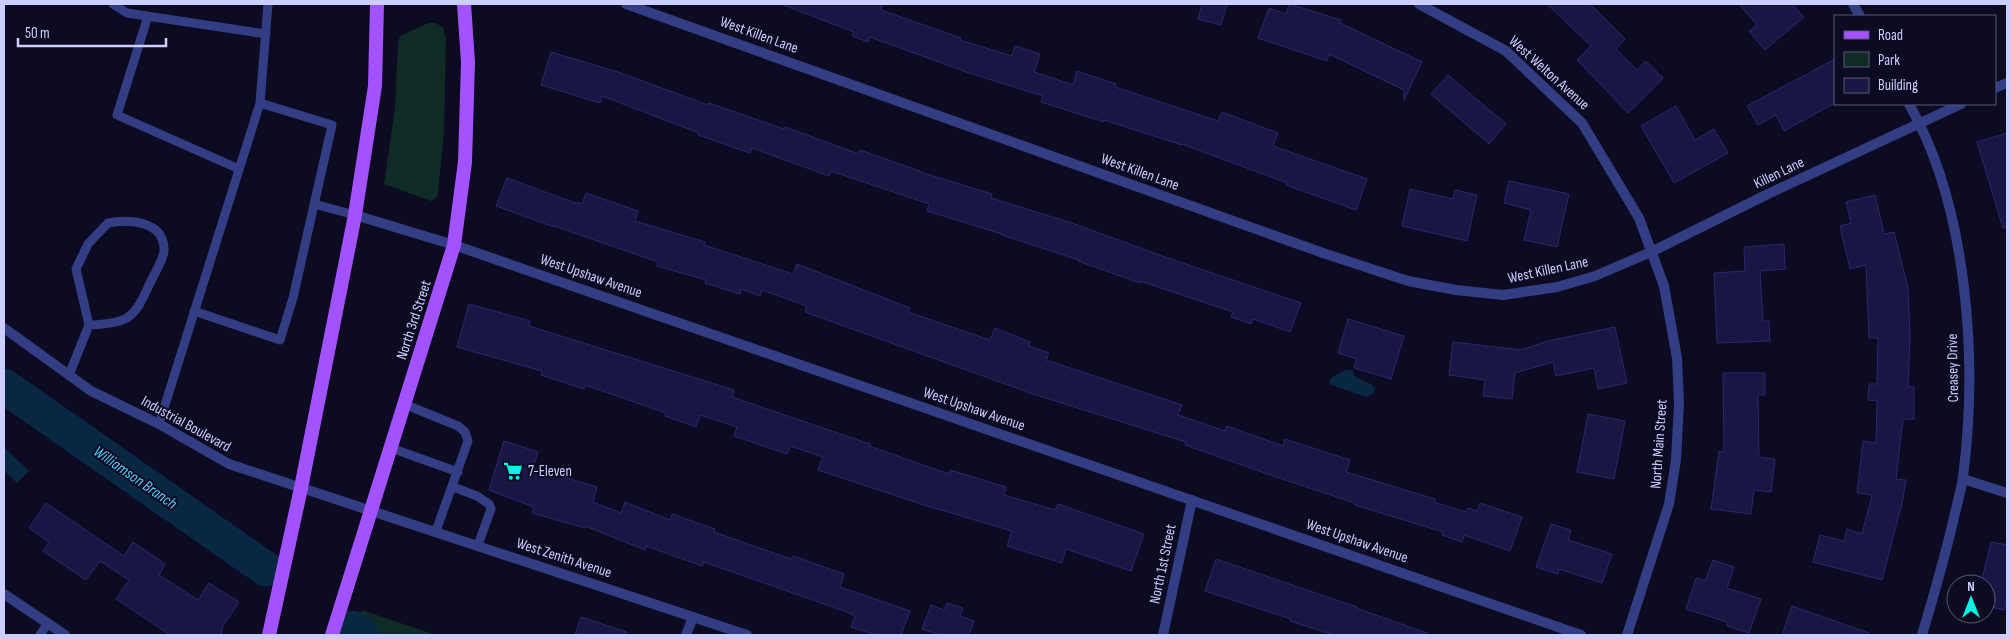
<svg xmlns="http://www.w3.org/2000/svg" width="2011" height="639" viewBox="0 0 2011 639" font-family="'Sofia Sans Condensed',sans-serif">
<rect width="100%" height="100%" fill="#0c0b21"/>
<!-- green -->
<path fill="#0e2b25" d="M428,23H435L443,27L446,39L444,132L438,193L436,198L431,201L384,184L395,108L398,43L400,36Z
M362,610L436,635H356Z"/>
<!-- water -->
<path fill="#082743" d="M1345,370H1353L1355,377L1371,384L1375,388L1373,394L1366,397L1329,384L1331,378Z
M5,448L29,471L17,483L4,470Z"/>
<g fill="none" stroke-linecap="round" stroke-linejoin="round">
<!-- river -->
<path stroke="#082743" stroke-width="35" d="M4,386L266,569
M352,628L362,635"/>
</g>
<!-- building -->
<path fill="#181643" stroke="#292771" d="M784,4H883L881,10L961,38L960,40L1012,56L1015,46L1040,54L1034,72L1073,85L1077,71L1116,84L1115,87L1218,121L1222,112L1278,133L1273,146L1367,179L1356,210L1286,185L1287,183L1182,144V145L1104,120V122L1041,102L1043,96L969,73L870,37L868,42L852,36L854,32L783,5Z
M1202,4H1227L1221,25L1198,19Z
M1289,4L1341,20L1340,23L1422,62L1404,100V90L1329,54L1327,61L1258,38L1269,8L1286,14Z
M1547,4H1590L1625,39L1616,49L1637,70L1646,61L1663,78L1628,113L1577,60L1591,46Z
M1739,4H1792L1804,17L1765,50L1749,31L1757,25Z
M551,52L621,73L708,105L709,103L784,129L785,127L859,154L860,150L920,171V172L992,194L991,198L1072,223L1165,257L1301,303L1290,332L1253,319L1251,324L1231,317L1233,312L1140,281V283L1078,261L1079,260L1002,235V234L927,211L929,204L831,171L829,176L752,148L750,153L698,135L699,133L602,96L600,103L541,85Z
M1835,59V103L1784,131L1776,115L1758,125L1747,106Z
M1448,75L1506,124L1489,144L1431,94Z
M1676,106L1695,140L1714,129L1728,153L1674,183L1641,126Z
M2007,133V228H2003L1977,142Z
M507,178L578,204L579,202L582,204L586,193L638,211L635,221L705,242L704,245L793,274L797,264L910,308L908,312L990,340L995,328L1030,342L1029,346L1049,353L1046,360L1182,405L1178,415L1225,431L1227,426L1283,446L1285,439L1350,460L1346,472L1435,499L1434,502L1466,512L1468,508L1477,511L1480,503L1522,517L1510,551L1464,535L1462,542L1442,535L1443,532L1355,505V503L1273,476L1185,445L1186,442L1033,394L805,312L807,306L762,290L760,296L741,289L740,294L705,283L706,280L657,266L658,262L554,226V227L496,206Z
M1509,181L1569,194L1557,247L1524,240L1531,210L1504,203Z
M1410,189L1453,199L1455,190L1477,195L1467,241L1402,226Z
M1875,195L1884,234L1894,232L1908,288L1910,337L1908,387H1914V419H1903L1896,479L1906,480L1903,499L1882,580L1813,562L1820,535L1844,541L1847,529L1862,534L1872,495L1857,493L1863,441L1876,443L1877,401L1868,400L1869,384H1877L1878,338H1869L1866,265L1850,269L1840,226L1851,223L1846,202Z
M1784,244L1785,269L1760,271L1763,321H1769L1770,341L1717,343L1714,273L1745,271L1744,247Z
M469,304L530,321L529,326L734,390L732,397L870,444L869,446L949,474L950,470L1006,487L1004,495L1055,510L1058,504L1144,534L1131,571L1066,549L1062,563L1007,546L1012,531L924,505L818,470L823,457L790,446L787,454L734,436L737,427L700,415L696,427L665,416L666,413L585,385L584,389L541,375L542,371L457,347Z
M1348,319L1404,336L1391,379L1354,368L1357,359L1338,353Z
M1615,327L1627,383L1598,389L1594,368L1556,376L1553,362L1515,373L1512,399L1483,396L1485,380L1449,375L1453,342L1521,350L1548,341Z
M1723,373H1765V395H1758L1759,457L1775,459L1771,492L1754,490L1751,514L1711,509L1719,451L1724,452Z
M1588,414L1625,421L1614,479L1577,472Z
M504,441L538,452L533,468L597,487L593,502L621,513L625,502L670,520L672,514L715,529L714,532L791,559L793,556L844,574L840,587L910,611L901,635H876L851,627L855,616L847,612L704,562L702,566L646,546L645,550L585,526V528L532,513L534,507L489,490Z
M46,503L124,556L133,542L165,564L159,575L198,600L209,583L239,602L223,626L221,635H170L116,599L129,580L100,561L86,580L43,551L49,542L29,528Z
M1551,524L1571,530L1568,540L1612,554L1602,583L1559,569L1558,574L1536,567Z
M1991,542L2007,545V597L2004,610L1986,606V584H1981Z
M1216,559L1357,607L1356,608L1427,633V635H1334L1290,621L1291,619L1205,591Z
M1713,560L1734,567L1727,588L1761,599L1749,633L1727,626V622L1686,609L1696,578L1705,581Z
M947,603L963,608L960,616L974,621L969,635H940L922,629L931,605L944,610Z
M1792,606L1869,633V635H1782Z
M581,617L626,632V635H575Z"/>
<g fill="none" stroke-linecap="round" stroke-linejoin="round">
<!-- service -->
<path stroke="#333d83" stroke-width="9" d="M113,4L127,13L266,34
M148,16L117,115L239,169
M260,103L268,4
M314,204L355,215
M69,375L89,325L76,269L88,244L108,223C130,219 165,221 164,251C163,261 154,274 150,283C144,295 139,310 127,318C119,323 98,325 89,325
M404,404L458,426L465,432L468,441L436,531
M159,424L260,103L332,125L293,298L280,340L194,311
M391,448L458,472
M453,487L477,496L489,504L491,509L478,545
M40,635L48,623"/>
<!-- minor -->
<path stroke="#333d83" stroke-width="10" d="M626,4L1323,253L1408,281L1456,290L1503,295L1557,287L1595,276L1651,252L1770,193L1961,104
M1419,4L1506,51L1582,123L1639,218L1664,286L1677,358L1679,403L1676,460L1669,504L1627,635
M1853,4L1860,16
M1995,88L2007,83
M1909,104C1968,207 1978,361 1963,477C1961,492 1956,507 1953,522C1944,560 1933,598 1922,635
M355,215L454,245L1581,635
M1963,479L2007,493
M4,594L65,635
M693,617L747,635
M1163,635L1192,500"/>
<!-- tertiary -->
<path stroke="#333d83" stroke-width="10" d="M4,328L91,391L159,424L229,464L693,617L686,635"/>
<!-- primary -->
<path stroke="#a252ff" stroke-width="14" d="M269,635L301,488L355,215L375,86L377,4
M332,635L454,245L465,162L468,62L464,4"/>
</g>
<!-- icons -->
<defs>
<g id="supermarket-bare" transform="scale(1.5)"><path d="M-6-5.5h2.5l.6 2H6L4.5 2H-2.5L-4.4-4H-6ZM-1.5 3.2a1.3 1.3 0 1 0 .1 0ZM3 3.2a1.3 1.3 0 1 0 .1 0Z" fill="#00f6e7" stroke="#0c0b21" stroke-width="2.5" paint-order="stroke"/></g>
</defs>
<g fill-rule="evenodd">
<use href="#supermarket-bare" x="513" y="471"/>
</g>
<g text-anchor="middle" dominant-baseline="central" stroke-width="4" stroke-linejoin="round" paint-order="stroke">
<!-- street labels -->
<g font-size="15" fill="#cbceff" stroke="#0c0b21">
<text transform="translate(759 35) rotate(20)">West Killen Lane</text>
<text transform="translate(1549 73) rotate(42)">West Welton Avenue</text>
<text transform="translate(1140 172) rotate(20)">West Killen Lane</text>
<text transform="translate(1779 173) rotate(-26)">Killen Lane</text>
<text transform="translate(1548 270) rotate(-12)">West Killen Lane</text>
<text transform="translate(591 276) rotate(19)">West Upshaw Avenue</text>
<text transform="translate(414 320) rotate(-72)">North 3rd Street</text>
<text transform="translate(1953 368) rotate(-91)">Creasey Drive</text>
<text transform="translate(974 409) rotate(19)">West Upshaw Avenue</text>
<text transform="translate(186 424) rotate(29)">Industrial Boulevard</text>
<text transform="translate(1659 444) rotate(-86)">North Main Street</text>
<text transform="translate(1357 541) rotate(19)">West Upshaw Avenue</text>
<text transform="translate(564 558) rotate(18)">West Zenith Avenue</text>
<text transform="translate(1163 564) rotate(-78)">North 1st Street</text>
</g>
<!-- poi labels -->
<g font-size="15" fill="#cbceff" stroke="#0c0b21" text-anchor="start">
<text x="528" y="471">7-Eleven</text>
</g>
<!-- water labels -->
<g font-size="16" font-style="italic" fill="#59cdff" stroke="#0c0b21">
<text transform="translate(135 478) rotate(35)">Williamson Branch</text>
</g>
</g>
<!-- border -->
<rect width="2011" height="639" fill="none" stroke="#cbceff" stroke-width="10"/>
<!-- legend -->
<rect x="1834" y="15" width="162" height="90" fill="#0c0b21" stroke="#58597a"/>
<rect x="1844" y="31" width="25" height="8" fill="#a252ff" stroke="#58597a"/>
<text x="1878" y="40" font-size="15" fill="#cbceff">Road</text>
<rect x="1844" y="52" width="25" height="15" fill="#0e2b25" stroke="#58597a"/>
<text x="1878" y="65" font-size="15" fill="#cbceff">Park</text>
<rect x="1844" y="78" width="25" height="15" fill="#181643" stroke="#58597a"/>
<text x="1878" y="90" font-size="15" fill="#cbceff">Building</text>
<!-- north arrow -->
<g transform="translate(1971 599)"><circle r="24" fill="#0c0b21" stroke="#58597a"/>
<path d="M0-4L9 19L0 12L-9 19Z" fill="#00f6e7"/>
<text y="-8" font-size="14" font-weight="bold" text-anchor="middle" fill="#cbceff">N</text>
</g>
<!-- scale -->
<path d="M18 38v8h148v-8" fill="none" stroke="#cbceff" stroke-width="2.5"/>
<text x="25" y="38" font-size="15" fill="#cbceff" stroke="#0c0b21" stroke-width="4" paint-order="stroke">50 m</text>
</svg>
